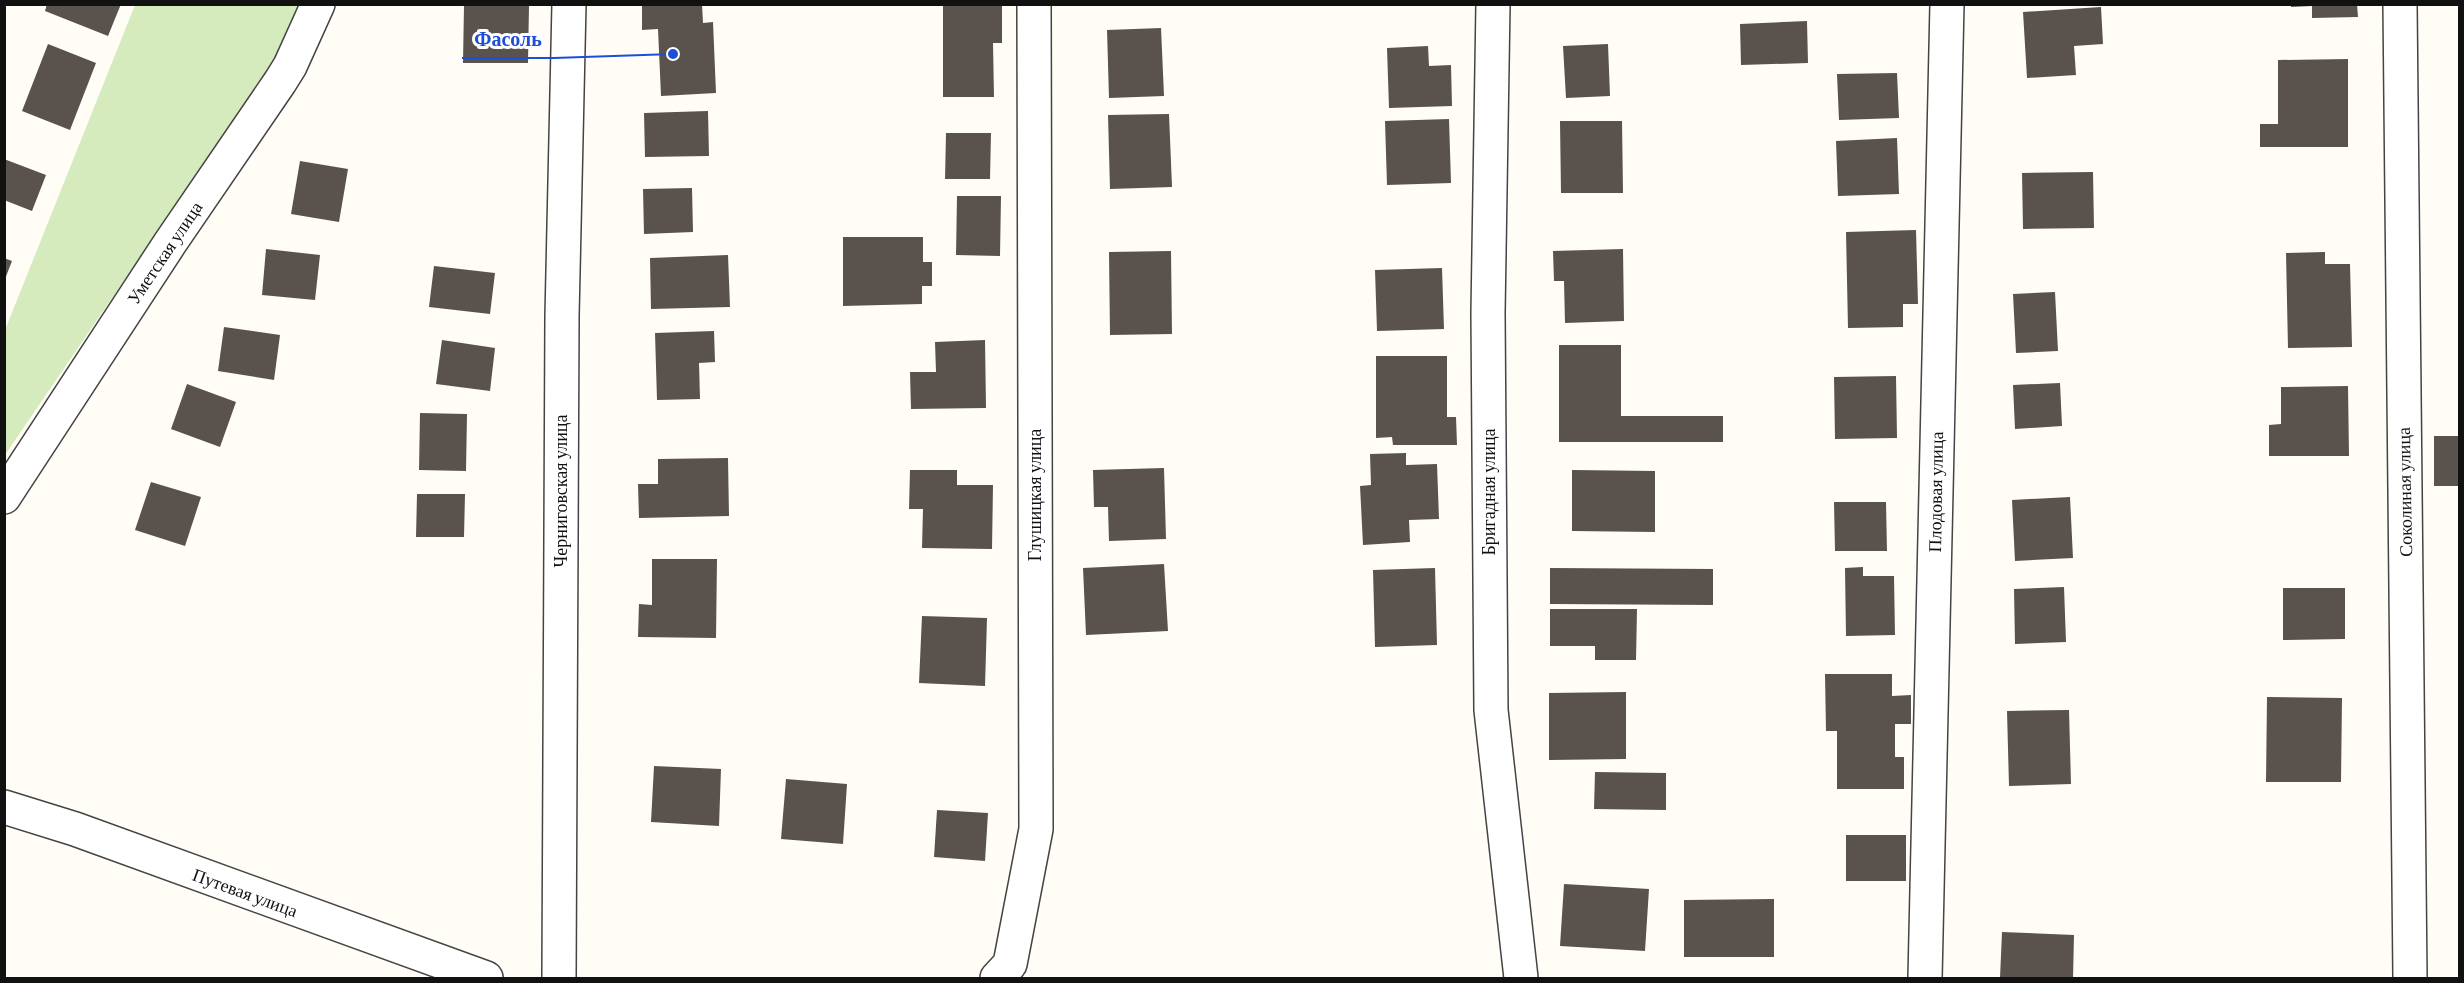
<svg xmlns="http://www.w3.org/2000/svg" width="2464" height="983" viewBox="0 0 2464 983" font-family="'Crimson Pro',serif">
<rect width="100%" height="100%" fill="#fffdf5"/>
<!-- green -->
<path fill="#d5ebbd" d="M135,5H331L187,188L5,455V330Z"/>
<!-- building -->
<path fill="#5a524d" d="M47,4H121L108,36L45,11Z
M642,4H702L703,23L713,22L716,93L661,96L658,29L642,30Z
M943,4H1002V43H993L994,97H943Z
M2291,4H2357L2358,17L2312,18V6L2291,7Z
M464,5H529L528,63H463Z
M2101,7L2103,44L2074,46L2076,75L2027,78L2023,12Z
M1807,21L1808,63L1741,65L1740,24Z
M1161,28L1164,96L1109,98L1107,30Z
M48,44L96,63L70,130L22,111Z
M1608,44L1610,96L1566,98L1563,46Z
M1428,46L1429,66L1451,65L1452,106L1389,108L1387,48Z
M2348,59V147H2260V124H2278V60Z
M1897,73L1899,118L1839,120L1837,74Z
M708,111L709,156L645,157L644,113Z
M1169,114L1172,187L1110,189L1108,115Z
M1449,119L1451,183L1387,185L1385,121Z
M1560,121H1622L1623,193H1561Z
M946,133H991L990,179H945Z
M1897,138L1899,194L1838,196L1836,141Z
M4,159L46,175L32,211L4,200Z
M300,161L348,169L339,222L291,214Z
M2093,172L2094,228L2023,229L2022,173Z
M692,188L693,232L644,234L643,189Z
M957,196H1001L1000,256L956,255Z
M1916,230L1918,304H1903V327L1848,328L1846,232Z
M843,237H923V262H932V286H922V304L843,306Z
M266,249L320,255L315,300L262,295Z
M1623,249L1624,321L1565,323L1564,281H1554L1553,251Z
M1171,251L1172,334L1110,335L1109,252Z
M2325,252V264H2350L2352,347L2288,348L2286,253Z
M728,255L730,307L651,309L650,258Z
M4,258L12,261L5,279H4Z
M434,266L495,273L490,314L429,307Z
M1442,268L1444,329L1377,331L1375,270Z
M2055,292L2058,351L2016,353L2013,294Z
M224,327L280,335L274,380L218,371Z
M714,331L715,362L699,363L700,399L657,400L655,333Z
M442,340L495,348L490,391L436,384Z
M985,340L986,408L911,409L910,372H936L935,342Z
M1559,345H1621V416H1723V442H1559Z
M1376,356H1447V417H1456L1457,445H1393L1392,437L1376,438Z
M1896,376L1897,438L1835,439L1834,377Z
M2060,383L2062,426L2015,429L2013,385Z
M187,384L236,402L220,447L171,429Z
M2348,386L2349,456H2269V425L2281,424V387Z
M420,413L467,414L466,471L419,470Z
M2434,436H2460V486H2434Z
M1406,453V465L1437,464L1439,519L1409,520L1410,542L1363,545L1360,486L1371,485L1370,454Z
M728,458L729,516L639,518L638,484H658V459Z
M1164,468L1166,539L1109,541L1108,507H1094L1093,470Z
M910,470H957V485H993L992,549L922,548L923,509H909Z
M1572,470L1655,471V532L1572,531Z
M151,482L201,497L185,546L135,530Z
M417,494H465L464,537H416Z
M2070,497L2073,558L2015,561L2012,500Z
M1834,502H1886L1887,551H1835Z
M652,559H717L716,638L638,637L639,604L652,605Z
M1164,564L1168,631L1086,635L1083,568Z
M1863,567V576H1894L1895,635L1846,636L1845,568Z
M1435,568L1437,645L1375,647L1373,570Z
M1550,568L1713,569V605L1550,604Z
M2064,587L2066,642L2015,644L2014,589Z
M2283,588H2345V639L2283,640Z
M1550,609H1637L1636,660H1595V646H1550Z
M922,616L987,618L985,686L919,683Z
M1825,674H1892V696L1911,695V724H1895V757H1904V789H1837V731H1826Z
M1626,692V759L1549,760V693Z
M2267,697L2342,698L2341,782H2266Z
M2069,710L2071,784L2009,786L2007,711Z
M654,766L721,769L719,826L651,822Z
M1595,772L1666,773V810L1594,809Z
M786,779L847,784L843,844L781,839Z
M937,810L988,813L985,861L934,857Z
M1846,835H1906V881H1846Z
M1564,884L1649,889L1645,951L1560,946Z
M1774,899V957H1684V900Z
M2002,932L2074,935L2073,978H2000Z"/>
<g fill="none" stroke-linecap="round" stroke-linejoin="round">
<!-- minor casing -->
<g stroke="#444" stroke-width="36">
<path id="minor" d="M1493,4L1488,313L1491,710L1521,978
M2400,4L2410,978
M4,497L170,243L280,82L290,66L318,4
M4,807L75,829L486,978
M559,978L562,316L569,4
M997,978L1010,964L1036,829L1034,4
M1925,978L1947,4"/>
</g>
<!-- minor -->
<use href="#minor" stroke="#fff" stroke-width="33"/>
</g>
<g text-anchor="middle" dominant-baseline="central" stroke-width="6" stroke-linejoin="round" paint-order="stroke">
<!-- street labels -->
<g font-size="18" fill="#111" stroke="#fff">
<text transform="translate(165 253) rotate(-56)">Уметская улица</text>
<text transform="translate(561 491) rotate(-90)">Черниговская улица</text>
<text transform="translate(1489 492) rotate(-90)">Бригадная улица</text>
<text transform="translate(1936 492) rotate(-89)">Плодовая улица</text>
<text transform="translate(2405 492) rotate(-91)">Соколиная улица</text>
<text transform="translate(1035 495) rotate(-90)">Глушицкая улица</text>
<text transform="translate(245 893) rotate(20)">Путевая улица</text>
</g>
</g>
<!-- callouts -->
<path fill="none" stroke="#1d4ed8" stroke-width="2" d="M673 54L554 58H462"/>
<circle fill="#1d4ed8" stroke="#fff" stroke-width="2" cx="673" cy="54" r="6"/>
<g font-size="20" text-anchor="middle" font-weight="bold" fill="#1d4ed8" stroke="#fff" stroke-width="6" stroke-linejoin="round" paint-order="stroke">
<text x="508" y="46">Фасоль</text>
</g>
<!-- border -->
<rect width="2464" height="983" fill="none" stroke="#111111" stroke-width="12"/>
</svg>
